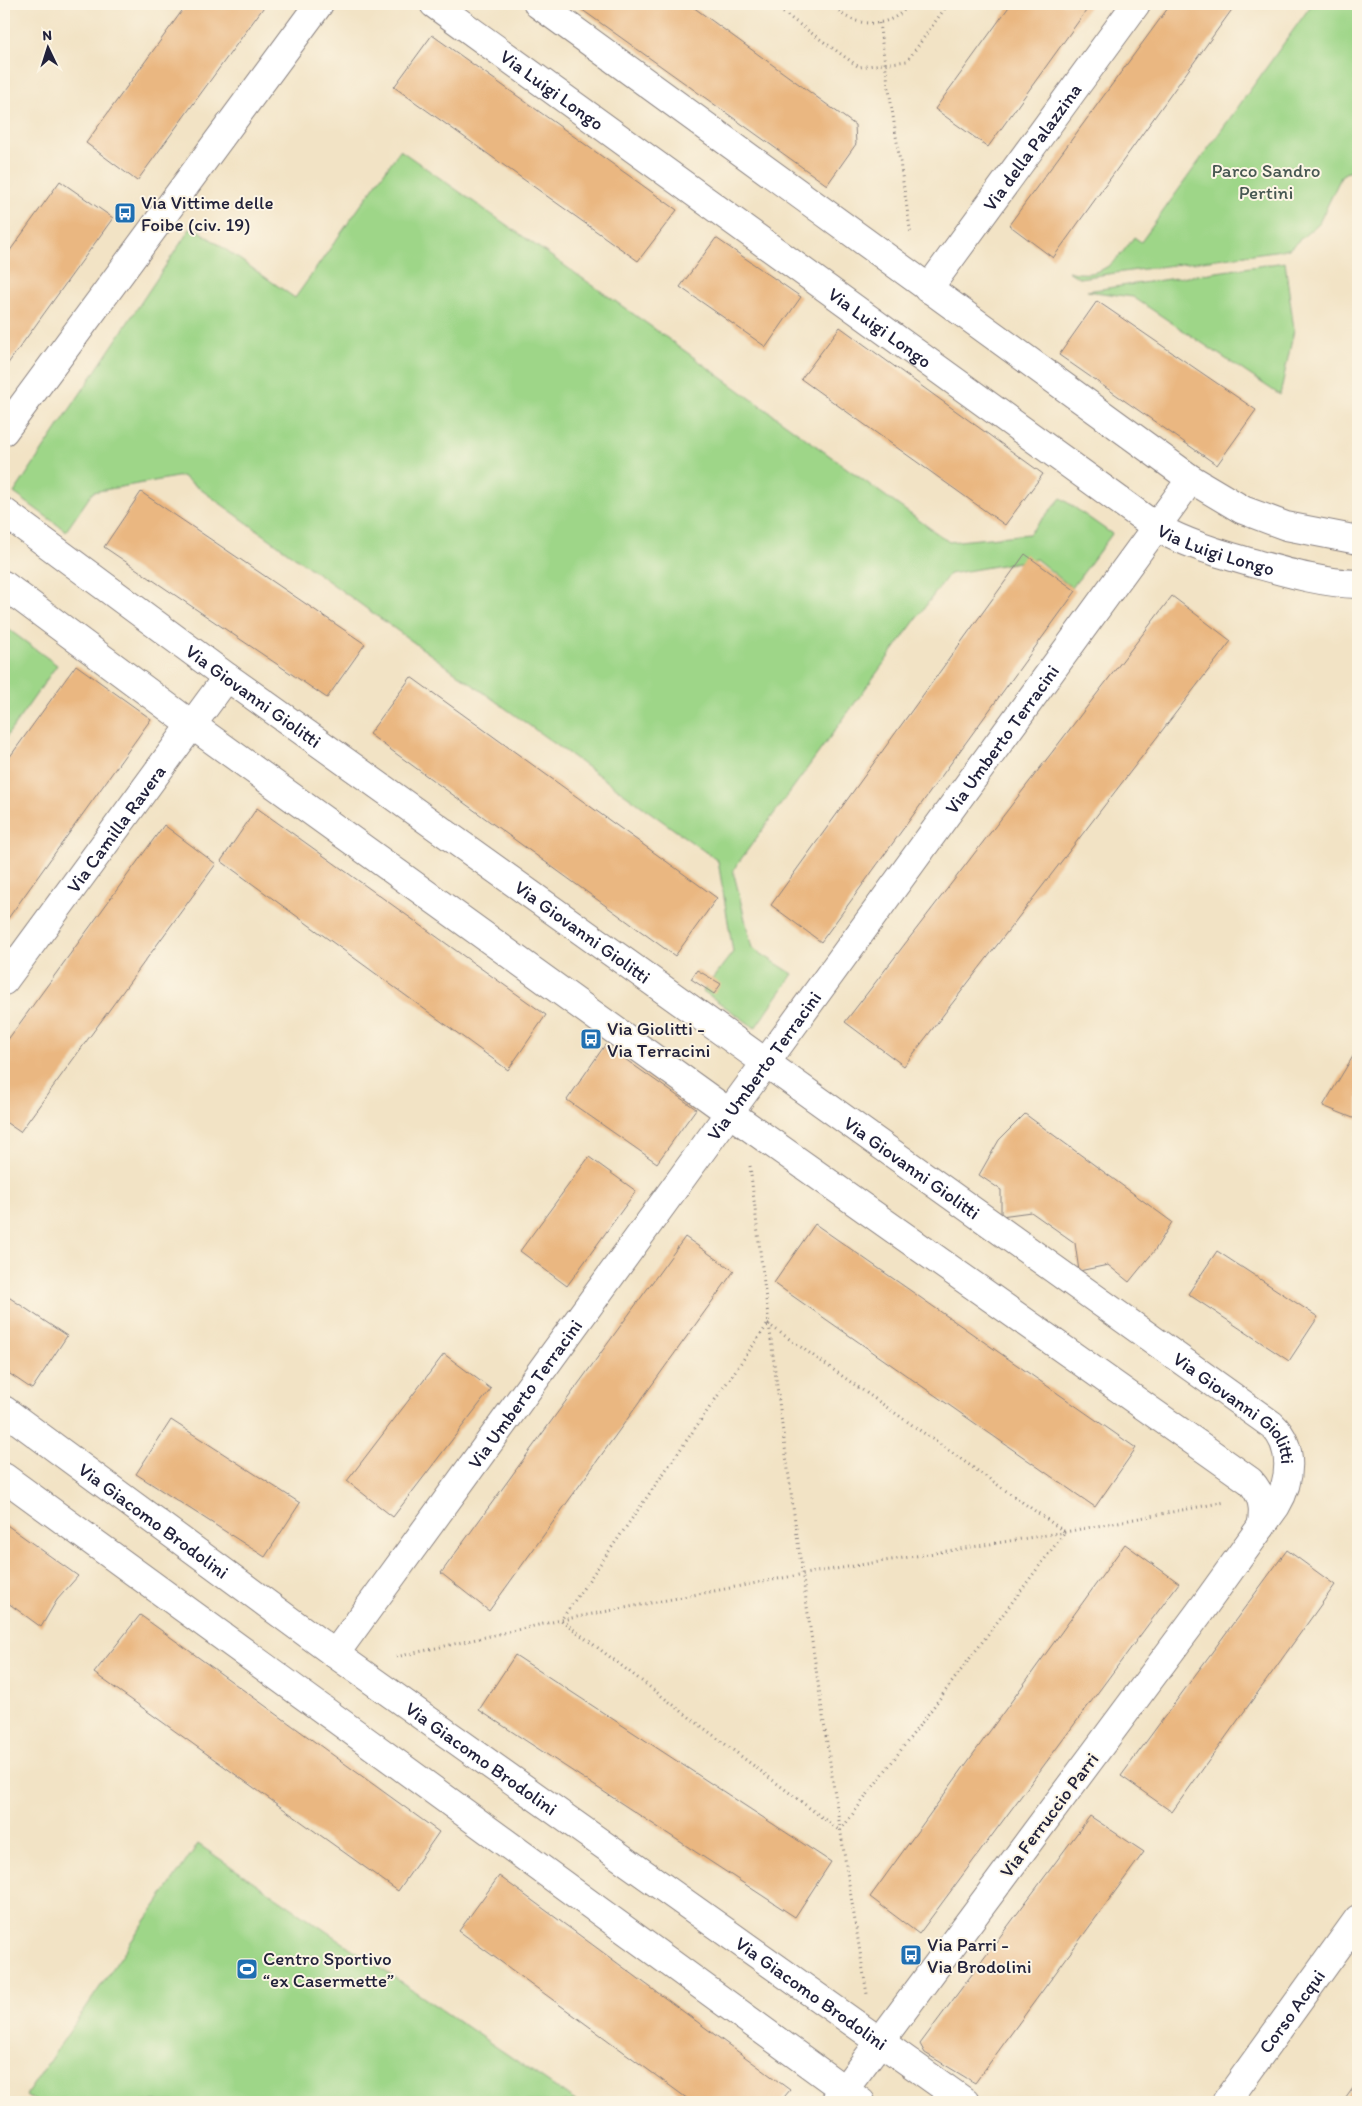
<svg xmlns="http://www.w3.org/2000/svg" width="1362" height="2106" viewBox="0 0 1362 2106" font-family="Itim,sans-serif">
<rect width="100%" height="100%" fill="#fcf5e5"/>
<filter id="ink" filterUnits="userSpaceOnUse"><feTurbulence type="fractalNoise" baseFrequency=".02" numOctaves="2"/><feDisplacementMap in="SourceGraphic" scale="10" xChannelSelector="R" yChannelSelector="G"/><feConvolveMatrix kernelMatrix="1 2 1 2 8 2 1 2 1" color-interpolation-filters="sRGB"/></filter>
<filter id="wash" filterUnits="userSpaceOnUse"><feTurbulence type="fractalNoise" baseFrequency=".0096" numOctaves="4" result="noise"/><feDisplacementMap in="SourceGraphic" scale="20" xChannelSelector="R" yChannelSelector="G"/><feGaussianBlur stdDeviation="1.12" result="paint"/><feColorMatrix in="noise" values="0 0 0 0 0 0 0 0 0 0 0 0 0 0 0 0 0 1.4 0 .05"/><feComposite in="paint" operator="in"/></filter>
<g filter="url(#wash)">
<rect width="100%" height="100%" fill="#f2e3c5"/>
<!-- green -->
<path fill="#9ed688" stroke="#607c62" d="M1312,4H1358V166L1342,175L1319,223L1289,249L1079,278L1068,271C1102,280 1116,262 1134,237L1141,242Z
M400,150L649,325L949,542L1029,534L1061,498L1112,534L1072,588L1036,559L949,574L733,870L752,948L793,974L755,1028L703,991L733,952L718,861L182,476L93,492L66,531L14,493L192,226L295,298Z
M1285,262L1294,330L1280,395L1133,297L1087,291Z
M4,626L57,665L4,740Z
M198,1844L577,2102H37L26,2095Z"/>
<g id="blocks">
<!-- building -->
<path fill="#eab781" d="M187,4H266L137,181L86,143Z
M574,4H689L855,125L856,144L827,185Z
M1011,4H1091L988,147L935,109Z
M1171,4H1236L1053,258L1009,225Z
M432,35L677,210L638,261L394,87Z
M60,181L113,218L4,369V259Z
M716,238L801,297L766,347L680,287Z
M1097,301L1256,410L1217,465L1059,355Z
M840,327L1043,474L1005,525L801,379Z
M141,492L365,644L327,698L104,547Z
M1025,554L1076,591L821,942L771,905Z
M1172,596L1231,641L904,1066L845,1022Z
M76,665L151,719L4,924V765Z
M411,677L717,898L675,956L369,734Z
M257,808L546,1015L508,1070L221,861Z
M164,825L216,864L20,1132L4,1121V1045Z
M697,970L721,984L714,994L691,979Z
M605,1045L696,1109L657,1163L567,1100Z
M1358,1048V1120L1323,1106Z
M1025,1114L1172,1222L1155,1250L1129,1282L1108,1265L1079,1271L1075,1243L1031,1212L1001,1216V1190L979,1175L999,1140Z
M589,1157L636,1191L567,1286L520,1251Z
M815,1224L1136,1448L1095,1507L774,1283Z
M685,1237L734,1271L489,1611L441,1573Z
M1217,1251L1318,1317L1289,1361L1188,1294Z
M4,1294L67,1336L32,1389L4,1370Z
M444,1354L491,1389L393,1517L347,1481Z
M171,1420L300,1503L265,1557L136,1474Z
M4,1523L78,1576L57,1600L41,1627L4,1600Z
M1125,1544L1179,1583L919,1934L870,1897Z
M1287,1550L1335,1585L1172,1812L1121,1776Z
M140,1615L439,1832L398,1891L94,1673Z
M515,1655L831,1862L795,1917L479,1710Z
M1090,1816L1144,1852L975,2083L925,2053L920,2044Z
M499,1876L790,2090L780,2102H692L459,1931Z
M1358,2081V2102H1343Z"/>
</g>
</g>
<g filter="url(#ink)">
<use href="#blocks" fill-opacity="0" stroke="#8a8280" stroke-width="1"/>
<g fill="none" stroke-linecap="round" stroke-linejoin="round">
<!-- minor casing -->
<g stroke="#8a8280" stroke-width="30">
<g id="minor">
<path id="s1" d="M434,4L1156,527C1187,544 1215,552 1249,562C1285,572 1321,583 1358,584"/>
<path d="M538,4L1191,479L1243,510L1286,526L1358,540"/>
<path id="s2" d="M928,289L1136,4"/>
<path d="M4,431L319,4"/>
<path id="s3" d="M4,512L227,677L1272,1425C1295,1447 1291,1481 1276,1506L1199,1613L835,2102"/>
<path d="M4,585L192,725L731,1114L1250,1481C1263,1495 1265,1509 1261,1527"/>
<path id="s4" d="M4,981L227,677"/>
<path id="s5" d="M4,1410L335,1654L965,2102"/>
<path d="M4,1477L861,2102"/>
<path id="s6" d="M335,1654L1191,479"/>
<path id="s7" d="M1226,2102L1358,1919"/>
</g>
</g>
<!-- path -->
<path stroke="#8a8280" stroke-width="3" stroke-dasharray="1 4" stroke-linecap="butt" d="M771,4L859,67L907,61L948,4
M832,4C850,29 892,30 909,4
M879,23L911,235
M750,1166C782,1442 821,1719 867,1994
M768,1324L1065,1532L840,1831L561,1620Z
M396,1657L561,1620L804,1574L1065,1532L1225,1502"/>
<!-- minor -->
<use href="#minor" stroke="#fff" stroke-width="28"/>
</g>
</g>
<!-- icons -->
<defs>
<g id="bus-square" transform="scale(1.125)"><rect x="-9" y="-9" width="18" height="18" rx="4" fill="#1f6fb2" stroke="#fcf5e5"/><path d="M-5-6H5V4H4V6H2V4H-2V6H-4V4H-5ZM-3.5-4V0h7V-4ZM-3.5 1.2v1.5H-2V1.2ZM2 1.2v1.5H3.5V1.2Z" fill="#fff"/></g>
<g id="stadium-square" transform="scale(1.125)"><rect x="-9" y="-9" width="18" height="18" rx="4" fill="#1f6fb2" stroke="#fcf5e5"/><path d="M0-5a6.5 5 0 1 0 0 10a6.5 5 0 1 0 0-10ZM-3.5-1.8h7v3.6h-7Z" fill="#fff"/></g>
</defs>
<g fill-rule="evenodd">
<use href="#bus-square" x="125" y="213"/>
<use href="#bus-square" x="591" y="1039"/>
<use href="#bus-square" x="911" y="1955"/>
<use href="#stadium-square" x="247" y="1969"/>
</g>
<g text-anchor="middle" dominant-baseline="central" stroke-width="4" stroke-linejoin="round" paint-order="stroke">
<!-- street labels -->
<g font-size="19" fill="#22223b" stroke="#fcf5e5">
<text stroke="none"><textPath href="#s1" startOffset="146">Via Luigi Longo</textPath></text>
<text stroke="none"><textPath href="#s2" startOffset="176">Via della Palazzina</textPath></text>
<text stroke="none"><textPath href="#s1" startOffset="551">Via Luigi Longo</textPath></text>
<text stroke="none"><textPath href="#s1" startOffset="956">Via Luigi Longo</textPath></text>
<text stroke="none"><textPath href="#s3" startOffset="310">Via Giovanni Giolitti</textPath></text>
<text stroke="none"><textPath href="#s6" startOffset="1132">Via Umberto Terracini</textPath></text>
<text stroke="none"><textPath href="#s4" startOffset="189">Via Camilla Ravera</textPath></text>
<text stroke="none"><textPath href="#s3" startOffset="715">Via Giovanni Giolitti</textPath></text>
<text stroke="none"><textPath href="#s6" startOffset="728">Via Umberto Terracini</textPath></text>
<text stroke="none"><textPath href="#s3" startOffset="1120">Via Giovanni Giolitti</textPath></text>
<text stroke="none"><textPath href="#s6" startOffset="322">Via Umberto Terracini</textPath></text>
<text stroke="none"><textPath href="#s3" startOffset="1525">Via Giovanni Giolitti</textPath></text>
<text stroke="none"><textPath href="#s5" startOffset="186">Via Giacomo Brodolini</textPath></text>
<text stroke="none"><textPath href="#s5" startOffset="591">Via Giacomo Brodolini</textPath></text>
<text transform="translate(1049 1815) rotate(-53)">Via Ferruccio Parri</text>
<text stroke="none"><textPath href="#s5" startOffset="996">Via Giacomo Brodolini</textPath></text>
<text stroke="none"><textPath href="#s7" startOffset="112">Corso Acqui</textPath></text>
</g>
<!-- park labels -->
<g font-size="19" fill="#475852" stroke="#fcf5e5">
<text x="1266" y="170">Parco Sandro<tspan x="1266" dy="22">Pertini</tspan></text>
</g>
<!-- poi labels -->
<g font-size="19" fill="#22223b" stroke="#fcf5e5" text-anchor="start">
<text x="141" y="202">Via Vittime delle<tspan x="141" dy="22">Foibe (civ. 19)</tspan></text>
<text x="607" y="1028">Via Giolitti -<tspan x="607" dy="22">Via Terracini</tspan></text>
<text x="927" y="1944">Via Parri -<tspan x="927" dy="22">Via Brodolini</tspan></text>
<text x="263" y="1958">Centro Sportivo<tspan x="263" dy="22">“ex Casermette”</tspan></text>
</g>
</g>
<!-- margin -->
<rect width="1362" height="2106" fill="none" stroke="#fcf5e5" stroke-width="20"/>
<!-- north arrow -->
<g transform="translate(48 48) rotate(356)" stroke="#fcf5e5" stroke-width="4" paint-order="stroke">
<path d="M0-4L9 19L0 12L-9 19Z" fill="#22223b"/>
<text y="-8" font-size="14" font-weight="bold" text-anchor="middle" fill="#22223b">N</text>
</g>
</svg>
